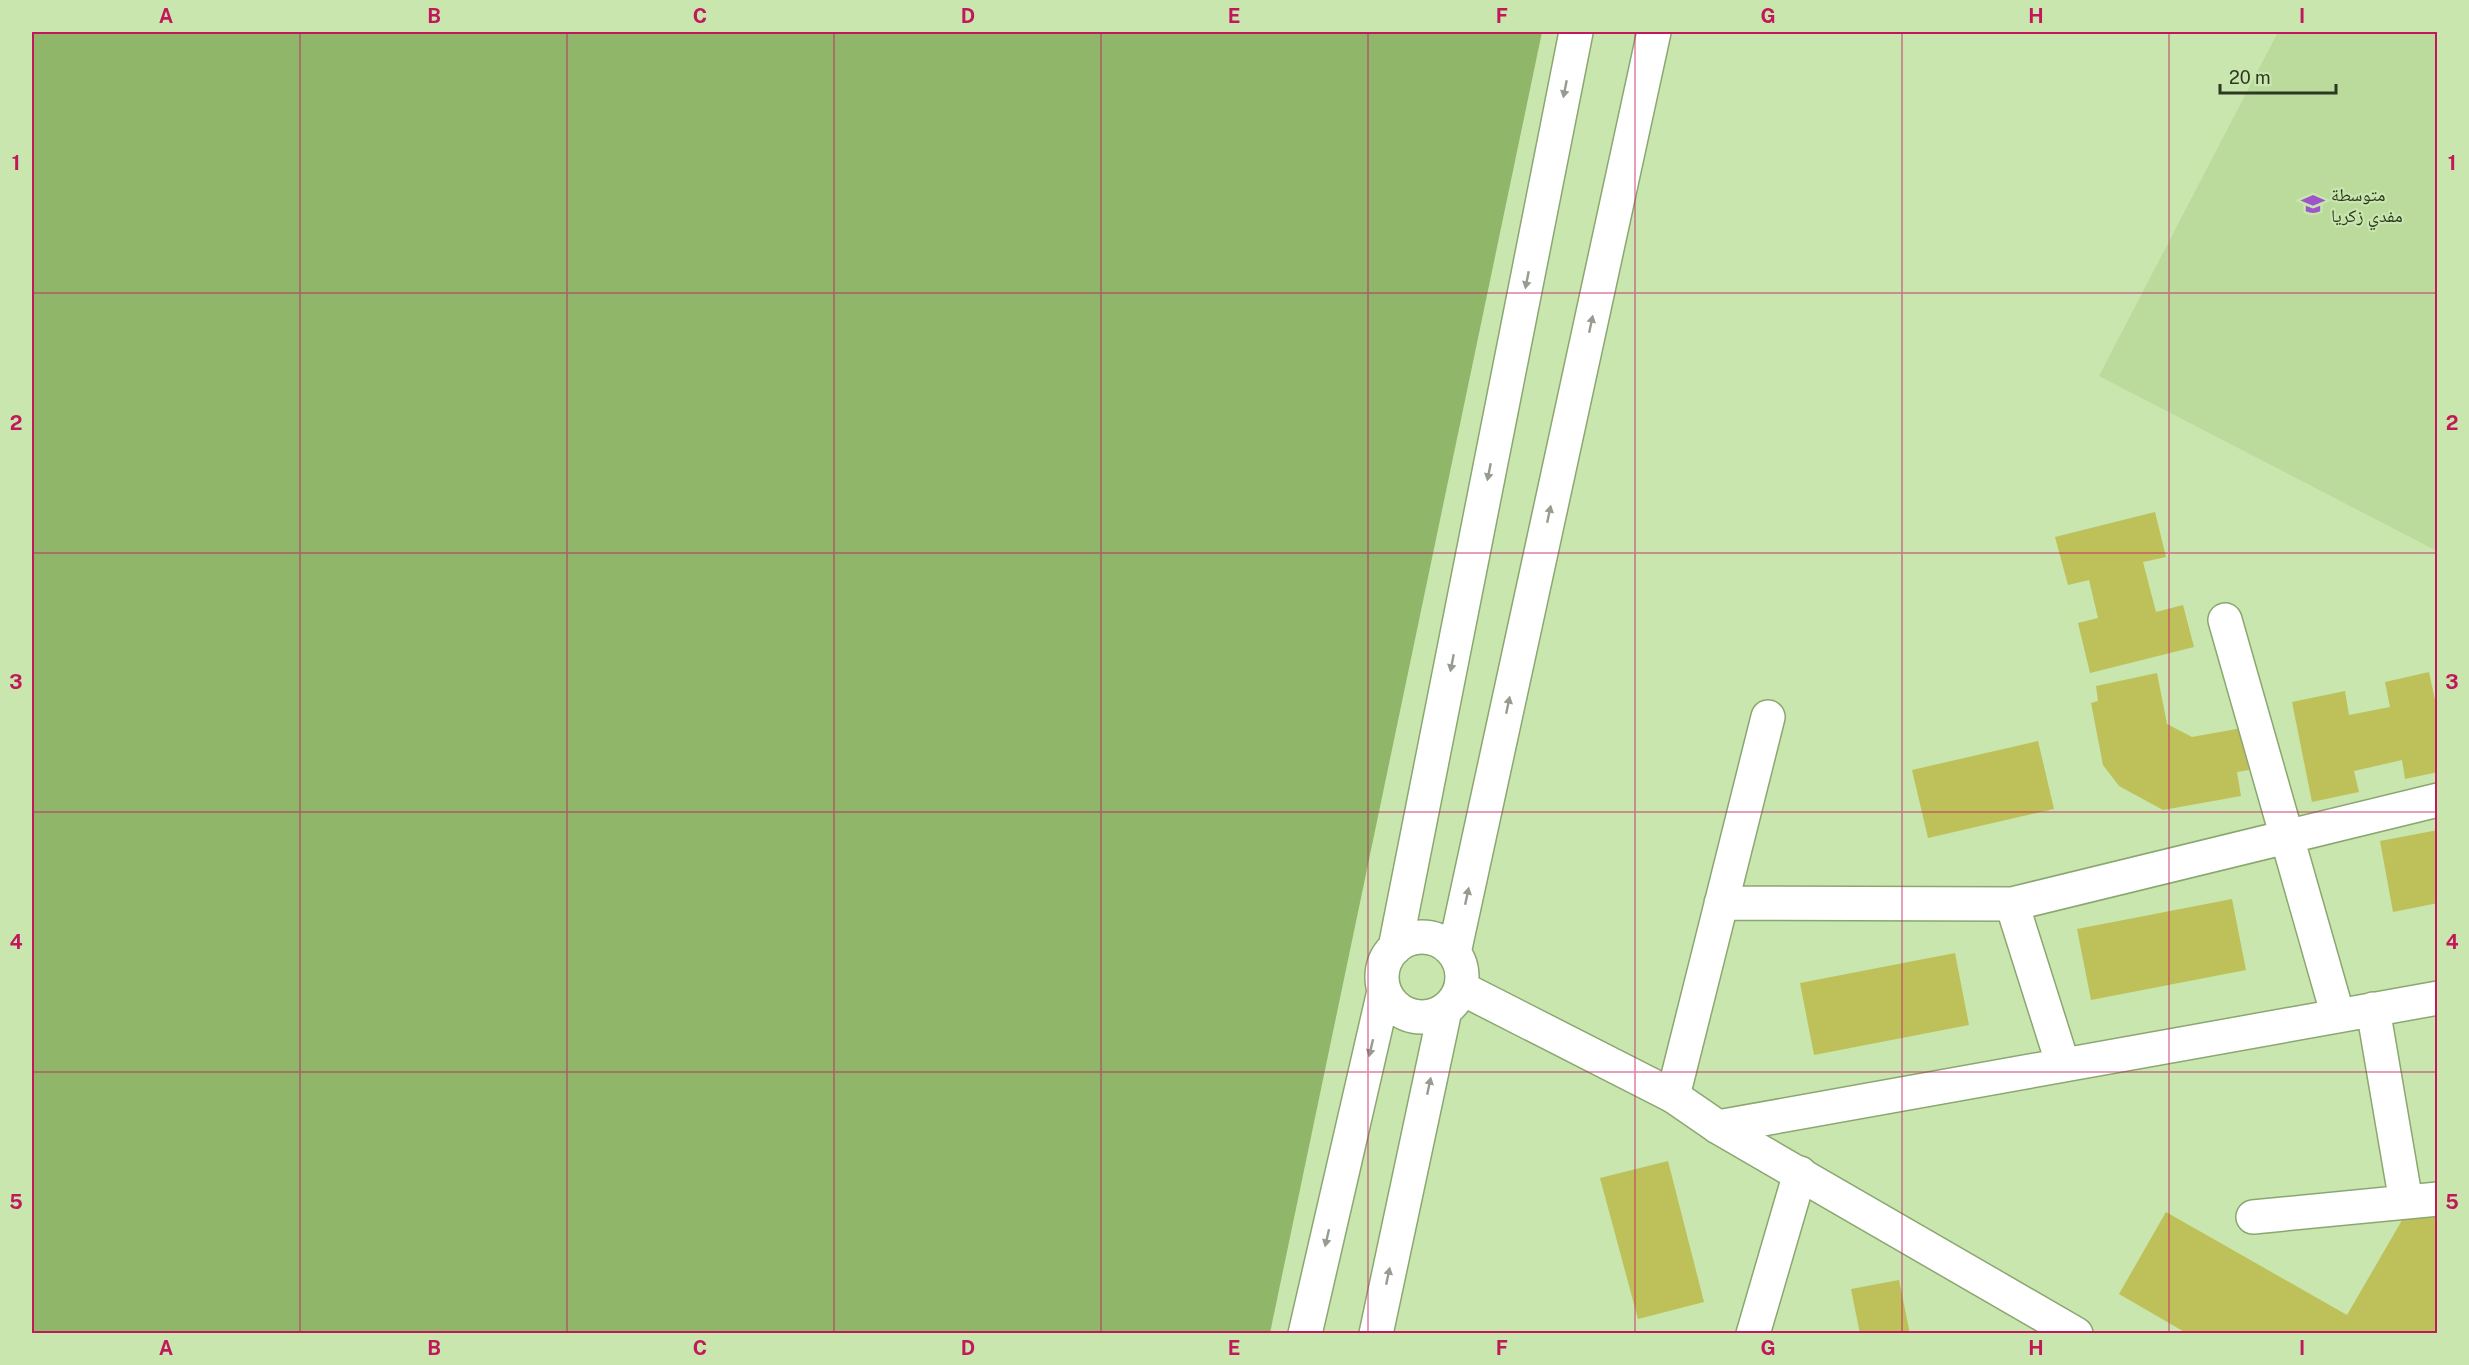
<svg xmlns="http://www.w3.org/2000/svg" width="2469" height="1365" viewBox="0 0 2469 1365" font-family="'Public Sans','Noto Naskh Arabic',sans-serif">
<rect width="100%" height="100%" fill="#c8e6ad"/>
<!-- built -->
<path fill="#badb9c" d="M2278,32H2437V551L2099,376Z"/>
<!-- green -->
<path fill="#90b66a" d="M32,32H1542L1270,1333H32Z"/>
<!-- building -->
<path fill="#bec159" d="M2155,512L2166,557L2143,562L2156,612L2183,605L2194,647L2090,673L2078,623L2098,618L2089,580L2068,585L2055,537Z
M2429,672L2438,714V772L2405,779L2402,760L2354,771L2359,792L2312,802L2292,702L2345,691L2349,715L2390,707L2385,682Z
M2157,673L2167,724L2192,737L2242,728L2249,770L2237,772L2241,796L2163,810L2119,786L2103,765L2091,703L2098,701L2096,686Z
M2038,741L2054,809L1928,838L1912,770Z
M2438,830V903L2393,912L2380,841Z
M2232,899L2246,970L2091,1000L2077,929Z
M1955,953L1969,1025L1814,1055L1800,983Z
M1668,1161L1704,1302L1638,1319L1600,1178Z
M2412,1203L2438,1217V1334H2188L2119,1294L2166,1212L2347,1315Z
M1899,1280L1910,1334H1860L1851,1289Z"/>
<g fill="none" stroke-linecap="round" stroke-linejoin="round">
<!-- street casing -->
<g stroke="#8ba771" stroke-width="36">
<path id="street" d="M2225,620L2338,1016
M1721,903L2012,904L2438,800
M2012,904L2063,1065
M2373,1009L2406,1202
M1673,1096L1768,717
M1718,1127L2438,998
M2253,1217L2438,1199
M1753,1334L1800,1173"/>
</g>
<!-- secondary casing -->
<g stroke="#8ba771" stroke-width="36">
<path id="secondary" d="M1382 977a40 40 0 1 1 80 0a40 40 0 1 1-80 0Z
M1395,948L1576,32
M1454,953L1654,32
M1461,988L1673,1096L1718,1127L2076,1334
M1305,1334L1384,991
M1376,1334L1445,1010"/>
</g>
<!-- street -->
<use href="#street" stroke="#fff" stroke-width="33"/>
<!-- secondary -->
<use href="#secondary" stroke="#fff" stroke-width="33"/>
</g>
<!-- one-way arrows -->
<defs><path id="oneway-solid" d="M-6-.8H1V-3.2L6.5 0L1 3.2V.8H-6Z" transform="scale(1.5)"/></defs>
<g fill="#969c90">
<use href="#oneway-solid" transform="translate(1565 89) rotate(101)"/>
<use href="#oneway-solid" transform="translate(1527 280) rotate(101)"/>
<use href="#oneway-solid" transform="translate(1591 324) rotate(-78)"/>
<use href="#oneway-solid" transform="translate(1489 472) rotate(101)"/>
<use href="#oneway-solid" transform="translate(1549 514) rotate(-78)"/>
<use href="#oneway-solid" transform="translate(1452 663) rotate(101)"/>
<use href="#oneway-solid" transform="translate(1508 705) rotate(-78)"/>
<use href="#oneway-solid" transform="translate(1467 896) rotate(-78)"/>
<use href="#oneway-solid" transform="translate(1371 1048) rotate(103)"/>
<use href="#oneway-solid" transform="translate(1429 1086) rotate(-78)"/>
<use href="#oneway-solid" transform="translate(1327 1238) rotate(103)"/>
<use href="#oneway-solid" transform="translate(1388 1276) rotate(-78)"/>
</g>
<!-- grid -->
<path fill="none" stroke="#c2185b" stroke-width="1.5" stroke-opacity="0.55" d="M300,32V1334M567,32V1334M834,32V1334M1101,32V1334M1368,32V1334M1635,32V1334M1902,32V1334M2169,32V1334M32,293H2438M32,553H2438M32,812H2438M32,1072H2438"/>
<!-- icons -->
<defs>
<g id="school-bare" transform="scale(1.8)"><path d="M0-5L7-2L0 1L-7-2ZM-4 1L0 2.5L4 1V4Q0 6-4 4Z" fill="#9d55c9" stroke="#c8e6ad" stroke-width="2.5" paint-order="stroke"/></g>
</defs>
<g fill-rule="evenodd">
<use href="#school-bare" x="2313" y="204"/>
</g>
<g text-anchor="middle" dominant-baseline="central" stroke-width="4.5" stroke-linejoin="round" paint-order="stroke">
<!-- poi labels -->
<g font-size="18" fill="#2d3822" stroke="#c8e6ad" text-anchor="start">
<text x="2331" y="194">متوسطة<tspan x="2331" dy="21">مفدي زكريا</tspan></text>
</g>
</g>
<!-- border -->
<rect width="2469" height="1365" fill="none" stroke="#c8e6ad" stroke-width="66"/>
<!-- scale -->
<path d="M2220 84v9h116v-9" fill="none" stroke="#2d3822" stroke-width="3"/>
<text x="2229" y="84" font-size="18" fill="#2d3822" stroke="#c8e6ad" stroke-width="4.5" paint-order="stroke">20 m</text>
<rect x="33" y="33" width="2403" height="1299" fill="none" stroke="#c2185b" stroke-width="2"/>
<g font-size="20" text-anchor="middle" font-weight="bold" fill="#c2185b">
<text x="166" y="23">A</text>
<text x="434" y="23">B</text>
<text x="700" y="23">C</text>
<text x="968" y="23">D</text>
<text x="1234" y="23">E</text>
<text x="1502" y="23">F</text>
<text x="1768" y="23">G</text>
<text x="2036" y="23">H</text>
<text x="2302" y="23">I</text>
<text x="16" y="170">1</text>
<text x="2452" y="170">1</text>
<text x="16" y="430">2</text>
<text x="2452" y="430">2</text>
<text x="16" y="689">3</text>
<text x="2452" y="689">3</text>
<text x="16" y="949">4</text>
<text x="2452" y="949">4</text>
<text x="16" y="1209">5</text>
<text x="2452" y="1209">5</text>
<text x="166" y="1355">A</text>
<text x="434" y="1355">B</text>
<text x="700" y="1355">C</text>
<text x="968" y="1355">D</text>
<text x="1234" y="1355">E</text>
<text x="1502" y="1355">F</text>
<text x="1768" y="1355">G</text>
<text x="2036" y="1355">H</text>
<text x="2302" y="1355">I</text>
</g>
</svg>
